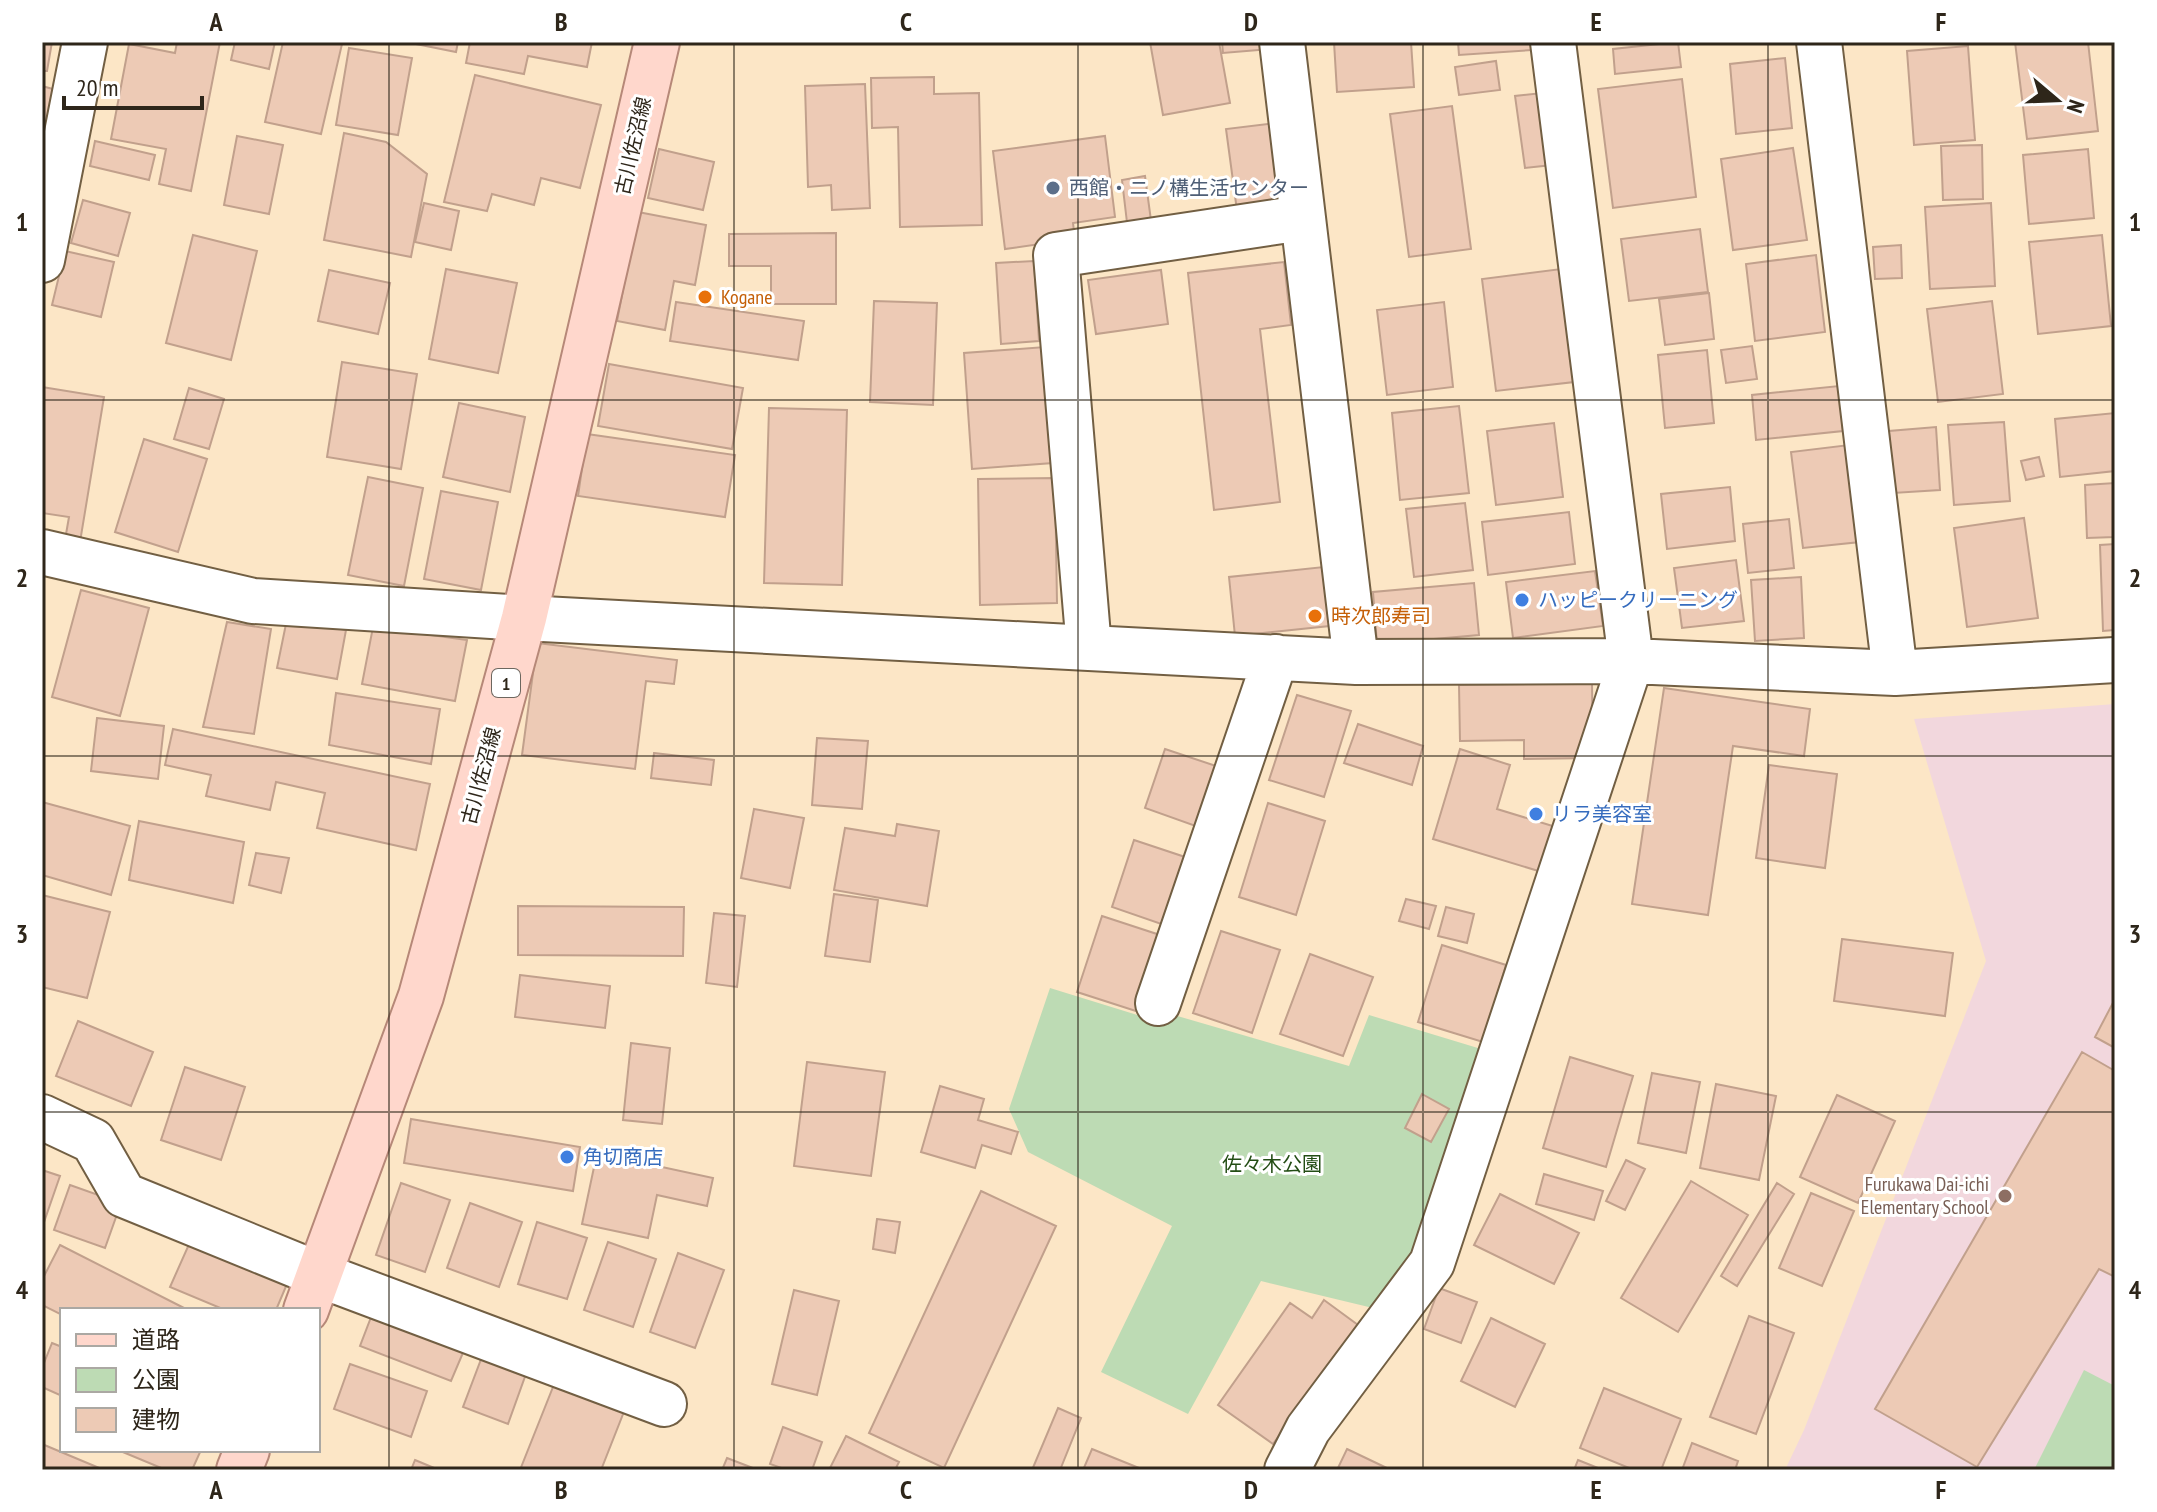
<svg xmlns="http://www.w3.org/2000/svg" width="2157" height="1512" viewBox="0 0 2157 1512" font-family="'PT Sans Narrow','Noto Sans JP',sans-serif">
<rect width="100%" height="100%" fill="#fce6c6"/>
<!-- education -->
<path fill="#f2d7dd" d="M2115,704V1470H1785L1804,1430L1986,961L1914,719Z"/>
<!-- green -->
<path fill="#bddbb4" d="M1050,988L1147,1018L1150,1008L1349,1066L1369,1015L1491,1052L1420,1258L1377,1309L1261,1281L1188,1414L1101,1372L1172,1226L1028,1152L1009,1109Z
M2084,1370L2115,1386V1470H2034Z"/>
<!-- building -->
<path fill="#edcab5" stroke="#c1a08c" stroke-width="2" d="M42,42H52L47,71H42Z
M177,42H220L191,191L159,184L166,149L111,139L129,44L175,53Z
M235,42H275L269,69L231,60Z
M283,42L342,44L321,134L265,122Z
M406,42H458L456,52Z
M470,42H592L587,67L528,56L524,74L466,63Z
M1150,42H1219L1230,103L1163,115Z
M1222,42H1270V49L1223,53Z
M1334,42H1411L1414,87L1337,92Z
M1458,42H1532V50L1459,55Z
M1678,42L1681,67L1615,74L1613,49Z
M2015,42H2088L2098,131L2027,139Z
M1968,46L1975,140L1914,145L1907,51Z
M349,48L412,58L398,135L336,125Z
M1785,58L1792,128L1736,134L1730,64Z
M1496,61L1500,90L1459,95L1455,67Z
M475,75L601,105L580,188L541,178L534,205L492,194L487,211L444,202Z
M934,77V94L979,93L982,225L900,227L898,127L872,128L871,78Z
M1682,79L1696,197L1613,208L1598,89Z
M865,84L870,208L832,210L831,185L808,187L805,86Z
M42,86L60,91L42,162Z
M1542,93L1552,165L1525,168L1515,96Z
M1452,106L1471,249L1409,257L1390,114Z
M1276,123L1286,211L1238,218L1226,129Z
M344,133L386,142L427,174L411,257L324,240Z
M237,136L283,145L269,214L224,205Z
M1105,136L1115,217L1073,223L1075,239L1005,249L993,151Z
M95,141L155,155L149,180L90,166Z
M1982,145L1983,199L1943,200L1941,146Z
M1793,148L1807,240L1733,250L1721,159Z
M659,149L714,162L703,210L648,198Z
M2088,149L2094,218L2029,224L2023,155Z
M1145,176L1152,228L1128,231L1122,180Z
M83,200L130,213L118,256L71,243Z
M424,203L459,211L451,250L415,242Z
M1991,203L1995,286L1930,289L1925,207Z
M638,212L706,225L695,285L674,281L665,330L617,321Z
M1700,229L1708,292L1629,301L1621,239Z
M836,233V304H771V266H729V234Z
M193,235L257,251L231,360L166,343Z
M2102,235L2111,326L2038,334L2029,242Z
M1901,245L1902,278L1875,279L1873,247Z
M65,251L114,262L101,317L52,305Z
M1816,255L1825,332L1755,341L1746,264Z
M1034,261L1039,341L1001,344L996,263Z
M1284,262L1291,325L1260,329L1280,502L1214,510L1188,273Z
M446,269L517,283L498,373L429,359Z
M1561,269L1574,382L1496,391L1482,279Z
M329,270L390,283L378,334L318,321Z
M1161,270L1168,324L1096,334L1088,280Z
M1709,293L1714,339L1665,345L1659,299Z
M874,301L937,303L933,405L870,402Z
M1992,301L2003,394L1938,402L1927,309Z
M676,302L804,321L798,360L670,341Z
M1444,302L1453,387L1387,395L1377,310Z
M1752,346L1757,379L1726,383L1721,350Z
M1045,347L1053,463L972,469L964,353Z
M1707,350L1714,423L1665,428L1658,355Z
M342,362L417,374L401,469L327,457Z
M609,364L743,388L732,449L598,426Z
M1839,386L1843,431L1756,440L1752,395Z
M42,387L104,397L80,542L65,540L69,517L42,513Z
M189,388L224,399L209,449L174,439Z
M459,403L525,417L510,492L443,477Z
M1459,406L1469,493L1400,500L1392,413Z
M769,408L847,410L842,585L764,583Z
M2115,413V471L2060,477L2055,419Z
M2004,422L2010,501L1954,505L1948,425Z
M1554,423L1563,497L1496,505L1487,431Z
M1936,427L1940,490L1893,493L1889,431Z
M587,434L735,455L725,517L578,496Z
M144,439L207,459L178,552L115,532Z
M1849,445L1860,542L1803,548L1791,452Z
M2039,457L2044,476L2026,480L2021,461Z
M368,477L423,488L404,586L348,575Z
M1055,478L1057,603L980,605L978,479Z
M2115,483V537L2087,538L2085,485Z
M1730,487L1735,541L1667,549L1661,494Z
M441,491L498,502L481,590L424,579Z
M1465,503L1473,570L1414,577L1406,509Z
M1569,512L1575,564L1488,575L1482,522Z
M2024,518L2038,618L1967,627L1954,528Z
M1789,519L1794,568L1748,573L1743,524Z
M2115,544V630L2103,631L2100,545Z
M1736,560L1744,621L1682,628L1674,568Z
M1333,566L1339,625L1235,636L1229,577Z
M1595,571L1603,626L1513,638L1506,582Z
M1801,577L1804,638L1755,641L1751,580Z
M1474,583L1479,635L1377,644L1373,592Z
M81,590L149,608L120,716L52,697Z
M287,619L346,630L337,679L277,668Z
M227,622L271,629L254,734L203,727Z
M373,627L467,640L455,701L362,684Z
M537,643L677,660L674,684L646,681L635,769L522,755Z
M1592,683L1593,758L1524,759V740L1460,741L1459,685Z
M1664,688L1810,709L1804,756L1733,746L1708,915L1632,904Z
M336,693L440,709L431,764L329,745Z
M1297,695L1351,711L1324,797L1269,780Z
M97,718L164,726L158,779L91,771Z
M1358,724L1423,746L1412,785L1344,763Z
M173,729L430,784L416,850L317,828L325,793L276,782L270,810L206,796L211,775L165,765Z
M817,738L868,741L862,809L812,805Z
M1165,749L1225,769L1204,829L1145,808Z
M1460,749L1510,765L1497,809L1559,828L1545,873L1433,839Z
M654,753L714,760L711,785L651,778Z
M1769,765L1837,774L1825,868L1756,858Z
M42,802L130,826L111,895L42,875Z
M1268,803L1325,821L1296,915L1239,897Z
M754,809L804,818L790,888L741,878Z
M139,821L244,842L233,903L129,880Z
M897,824L939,831L927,906L834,890L845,828L895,836Z
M1134,840L1194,860L1170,927L1112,907Z
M256,853L289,858L281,893L249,885Z
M834,894L878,900L870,962L825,956Z
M42,895L110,912L87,998L42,987Z
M1406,899L1436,906L1429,929L1399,921Z
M518,906L684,907L683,956L518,955Z
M1446,907L1474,914L1467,943L1438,936Z
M714,913L745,916L737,987L706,983Z
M1102,916L1166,937L1142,1013L1077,992Z
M1221,931L1280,950L1252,1033L1193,1013Z
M1842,939L1953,953L1945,1016L1834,1001Z
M1442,945L1506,965L1483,1042L1418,1022Z
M1310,954L1373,977L1343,1056L1280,1034Z
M520,975L610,986L605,1028L515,1017Z
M2115,999V1048L2095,1037Z
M78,1021L153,1052L131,1106L56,1076Z
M631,1043L670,1048L662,1124L623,1120Z
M2082,1052L2115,1071V1277L2099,1269L1977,1467L1875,1409Z
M1570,1057L1633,1076L1606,1167L1543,1148Z
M807,1062L885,1072L871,1176L794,1166Z
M185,1067L245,1087L221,1160L161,1140Z
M1652,1073L1700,1082L1686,1153L1638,1143Z
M1716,1084L1776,1096L1759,1180L1700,1168Z
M940,1086L984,1099L978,1120L1018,1132L1011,1154L982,1145L975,1168L921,1152Z
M1422,1094L1449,1109L1431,1142L1405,1128Z
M1837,1095L1895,1121L1858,1203L1800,1177Z
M411,1119L580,1147L573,1191L404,1163Z
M597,1153L713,1178L707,1206L657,1195L648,1238L582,1224Z
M1626,1160L1645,1169L1625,1210L1606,1201Z
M42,1170L60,1176L44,1222L42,1221Z
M1544,1174L1603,1191L1594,1220L1536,1204Z
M1691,1181L1748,1215L1678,1332L1621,1298Z
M401,1183L450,1200L425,1272L376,1255Z
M1777,1183L1794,1194L1737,1286L1721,1276Z
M70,1185L121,1203L105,1248L54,1230Z
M981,1191L1056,1226L944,1468L869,1433Z
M1811,1193L1854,1211L1822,1286L1779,1268Z
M1500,1194L1579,1233L1554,1284L1474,1245Z
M470,1203L522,1222L499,1287L447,1268Z
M877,1219L900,1222L895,1253L873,1249Z
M537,1222L587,1238L567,1299L518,1284Z
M190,1242L287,1284L276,1310H225L170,1287Z
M608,1242L656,1259L633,1327L584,1310Z
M60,1245L188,1310H62V1315L42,1305V1280Z
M678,1253L724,1270L695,1348L650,1332Z
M1439,1288L1477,1302L1461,1343L1424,1329Z
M794,1290L839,1301L817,1395L772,1384Z
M1324,1300L1358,1325L1273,1444L1218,1405L1290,1303L1312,1318Z
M373,1312L465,1348L451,1381L360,1346Z
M1749,1316L1794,1333L1756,1434L1710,1417Z
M1491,1318L1545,1344L1515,1407L1461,1381Z
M52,1343L62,1347V1396L42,1387V1368Z
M483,1354L527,1371L508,1424L463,1407Z
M350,1364L427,1391L411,1437L334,1409Z
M555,1382L625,1409L601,1470H520Z
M1604,1388L1681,1419L1661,1470H1634L1580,1448Z
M1058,1408L1081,1418L1060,1470H1032Z
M783,1427L822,1442L812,1470H787L770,1464Z
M846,1436L899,1462L895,1470H829Z
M1692,1443L1738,1461L1735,1470H1682Z
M42,1444L104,1470H42Z
M1092,1449L1144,1470H1083Z
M1347,1449L1391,1470H1337Z
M118,1450H201L192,1470H166Z
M727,1458L758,1470H722Z
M415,1460L439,1470H411Z
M1578,1460L1603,1470H1574Z"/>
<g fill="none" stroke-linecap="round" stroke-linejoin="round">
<!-- minor casing -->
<g stroke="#725f43" stroke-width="48">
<path id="minor" d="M1282,42L1356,662
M1819,42L1895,673
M42,260L85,42
M42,552L253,601L524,618L1089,648L1356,662L1631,661L1895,673L2115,660
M1089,648L1056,255L1302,218
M1158,1003L1276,657
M42,1117L93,1141L124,1195L320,1275L664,1404
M1287,1470L1308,1429L1432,1263L1631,661L1553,42"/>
</g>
<!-- major casing -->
<g stroke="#b68878" stroke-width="48">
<path id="major" d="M306,1310L421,996L524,618L657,42
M239,1470L247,1450"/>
</g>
<!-- minor -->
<use href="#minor" stroke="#fff" stroke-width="44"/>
<!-- major -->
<use href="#major" stroke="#ffd7cc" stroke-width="44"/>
</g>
<!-- grid -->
<path fill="none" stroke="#2e261a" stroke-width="2" stroke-opacity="0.55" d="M389,42V1470M734,42V1470M1078,42V1470M1423,42V1470M1768,42V1470M42,400H2115M42,756H2115M42,1112H2115"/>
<!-- markers -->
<circle fill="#5c6f8a" stroke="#fff" stroke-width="3" cx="1053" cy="188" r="8"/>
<g fill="#e8710a" stroke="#fff" stroke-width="3">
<circle cx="705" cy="297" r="8"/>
<circle cx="1315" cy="616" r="8"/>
</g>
<g fill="#3f7fe0" stroke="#fff" stroke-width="3">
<circle cx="1522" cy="600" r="8"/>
<circle cx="1536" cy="814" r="8"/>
<circle cx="567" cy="1157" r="8"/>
</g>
<circle fill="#8d6e63" stroke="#fff" stroke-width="3" cx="2005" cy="1196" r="8"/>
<g text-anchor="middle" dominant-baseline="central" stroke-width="6" stroke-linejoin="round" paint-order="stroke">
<!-- shield labels -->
<rect fill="#fff" stroke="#6d675f" stroke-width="2" x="492" y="669" width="28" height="28" rx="6"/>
<g font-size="18" font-weight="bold" fill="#2e261a">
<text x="506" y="683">1</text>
</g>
<!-- street labels -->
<g font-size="20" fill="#2e261a" stroke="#fff">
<text transform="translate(633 146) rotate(-77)">古川佐沼線</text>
<text transform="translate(481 776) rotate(-75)">古川佐沼線</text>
</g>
<!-- service labels -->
<g font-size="20" fill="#4e5e75" stroke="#fff" text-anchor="start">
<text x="1069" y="188">西館・ニノ構生活センター</text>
</g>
<!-- food labels -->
<g font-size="20" fill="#c56008" stroke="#fff" text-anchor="start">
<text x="721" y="297">Kogane</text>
<text x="1331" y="616">時次郎寿司</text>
</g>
<!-- shop labels -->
<g font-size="20" fill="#366cbe" stroke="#fff" text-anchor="start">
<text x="1538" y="600">ハッピークリーニング</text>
<text x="1552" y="814">リラ美容室</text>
<text x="583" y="1157">角切商店</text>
</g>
<!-- park labels -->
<g font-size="20" fill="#234d14" stroke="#fff">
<text x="1272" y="1164">佐々木公園</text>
</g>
<!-- education labels -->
<g font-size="20" fill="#785e54" stroke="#fff" text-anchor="end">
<text x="1989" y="1184">Furukawa Dai-ichi<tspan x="1989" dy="23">Elementary School</tspan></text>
</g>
</g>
<!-- border -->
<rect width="2157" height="1512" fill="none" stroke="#ffffff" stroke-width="88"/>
<!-- legend -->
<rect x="60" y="1308" width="260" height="144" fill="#ffffff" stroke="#aba8a3" stroke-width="2"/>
<rect x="76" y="1334" width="40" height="12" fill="#ffd7cc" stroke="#aba8a3" stroke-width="2"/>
<text x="132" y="1348" font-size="24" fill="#2e261a">道路</text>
<rect x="76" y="1368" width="40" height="24" fill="#bddbb4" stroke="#aba8a3" stroke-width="2"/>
<text x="132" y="1388" font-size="24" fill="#2e261a">公園</text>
<rect x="76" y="1408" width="40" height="24" fill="#edcab5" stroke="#aba8a3" stroke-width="2"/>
<text x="132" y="1428" font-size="24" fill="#2e261a">建物</text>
<!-- north arrow -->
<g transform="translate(2057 100) rotate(109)" stroke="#ffffff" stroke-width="6" paint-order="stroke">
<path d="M0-6L14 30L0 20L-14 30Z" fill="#2e261a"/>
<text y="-12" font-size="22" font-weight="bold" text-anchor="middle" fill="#2e261a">N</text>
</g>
<!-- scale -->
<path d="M64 96v12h138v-12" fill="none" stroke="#2e261a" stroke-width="4"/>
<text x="76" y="96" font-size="24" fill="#2e261a" stroke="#ffffff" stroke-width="6" paint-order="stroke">20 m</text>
<rect x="44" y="44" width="2069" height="1424" fill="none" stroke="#2e261a" stroke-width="3"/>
<g font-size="26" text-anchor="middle" font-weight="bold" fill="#2e261a">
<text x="216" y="31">A</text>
<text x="561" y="31">B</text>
<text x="906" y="31">C</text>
<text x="1251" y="31">D</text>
<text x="1596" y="31">E</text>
<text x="1941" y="31">F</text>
<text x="22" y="231">1</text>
<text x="2135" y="231">1</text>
<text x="22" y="587">2</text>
<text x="2135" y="587">2</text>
<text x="22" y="943">3</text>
<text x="2135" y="943">3</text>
<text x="22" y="1299">4</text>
<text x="2135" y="1299">4</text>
<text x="216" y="1499">A</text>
<text x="561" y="1499">B</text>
<text x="906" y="1499">C</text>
<text x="1251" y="1499">D</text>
<text x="1596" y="1499">E</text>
<text x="1941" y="1499">F</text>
</g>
</svg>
